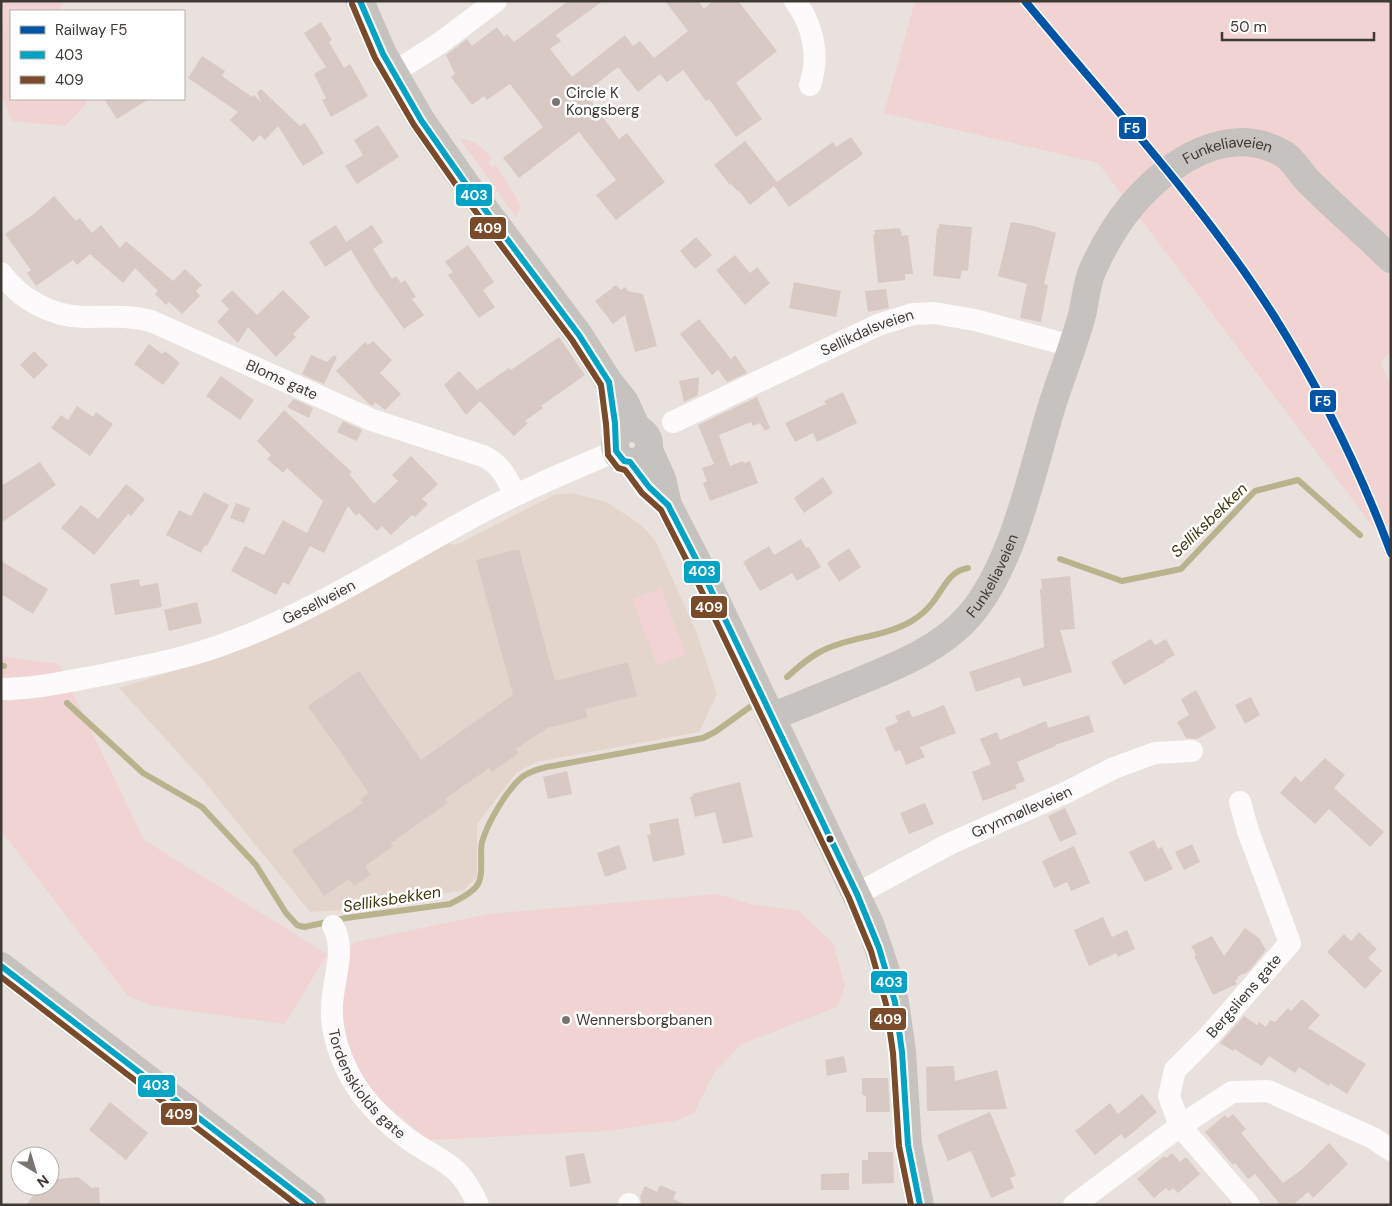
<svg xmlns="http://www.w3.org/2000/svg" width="1392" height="1206" viewBox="0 0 1392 1206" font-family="'DM Sans',sans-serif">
<rect width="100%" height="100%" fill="#e9e1dd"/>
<!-- built -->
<path fill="#e3d5cb" d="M571,493L607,502L642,526L655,540L696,631L717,694L699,732L536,762L516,773L477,824V876L464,890L356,909L310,912L202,779L119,688L190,666L292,629L447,543L456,545L554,495Z"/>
<!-- green -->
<path fill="#f1d3d4" d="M1,1H63L60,11H11V99H86L87,103L65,126L12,121L1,95V50L4,10L1,7Z
M915,1H1391V351L1381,362L1391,389V535L1377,532L1098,163L884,113Z
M460,139C474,140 484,148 492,159L488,162L492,168L496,165L518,201L520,207L516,217Z
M661,588L686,654L657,665L632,599Z
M1,656L59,664L144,840L327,954L285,1024L153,1006L128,996L1,831Z
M717,894L750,904L799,911L833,943L845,986L837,1007L742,1044L714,1073L694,1113L675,1121L607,1131L428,1140L334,1060L328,964L356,942L488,914Z"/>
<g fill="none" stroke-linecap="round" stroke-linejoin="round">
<!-- stream -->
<path stroke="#b9b38d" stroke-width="6" d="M1060,559L1122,581L1181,569L1255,491L1298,480L1360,535
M1,665L4,666
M787,677C797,668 807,659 818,653C846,637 881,638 910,622C919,617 927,610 933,602C944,588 949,571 968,568
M67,703L143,773L202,807L256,865L286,913L297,925L304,927L346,918L450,904C459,899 469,895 476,887C485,876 479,856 482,842C488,822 506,791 522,777C529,772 538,769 547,767L703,738L715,732L750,707"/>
</g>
<!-- building -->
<path fill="#d8c9c4" d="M568,1H603L556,35L561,41L550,49L572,77L625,35L633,46L640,41L654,58L688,31L665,1H698L704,9L713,1H738L777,51L736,83L762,119L736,137L709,99L706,101L683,70L667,82L660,74L638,92L618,67L585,93L619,139L627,133L665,182L616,220L596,195L616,180L579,132L519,178L503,158L543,127L510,84L487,100L484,96L472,105L451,77L455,74L446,55L467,39L472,46L497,27L504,37L507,34L514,42Z
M321,22L332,40L329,42L344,68L350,64L368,96L331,117L322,100L326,98L314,74L326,67L304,33Z
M202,56L225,71L222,76L252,97L254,95L261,102L257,93L261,89L300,126L305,123L324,153L303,166L278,126L265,140L260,135L253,142L230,120L238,112L188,78Z
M104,99H149L117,119Z
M378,125L399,157L357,184L345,166L363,155L354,140Z
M851,137L863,154L789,207L774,186L750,205L738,190L737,191L731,184L730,185L714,165L745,141L777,182L833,142L836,147Z
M54,196L76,221L80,218L92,233L101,225L120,248L126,241L173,281L185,269L202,285L196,291L200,296L182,314L169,302L166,305L155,294L158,291L135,268L123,283L90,254L77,265L73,260L36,286L27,273L31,270L5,234L34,214Z
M1011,222L1034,226L1056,233L1044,284L1048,285L1041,322L1020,318L1027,284L998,276Z
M939,224L972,227L968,271L962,270L960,279L933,276L937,228H939Z
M336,225L351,250L325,267L309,242Z
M372,225L383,242L373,249L392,279L396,276L401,283L405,280L416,297L412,299L424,315L404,329L374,287L346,242Z
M900,228L902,236L908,235L913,274H905V280L878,283L873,235H875L874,230Z
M696,237L712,255L695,269L680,251Z
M468,245L494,282L483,290L495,307L479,318L448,275L453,272L445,262Z
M735,255L750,273L757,267L770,283L745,305L716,270Z
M794,282L841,291L836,317L789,308Z
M616,285L621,290L625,287L628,291L643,294L657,346L635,352L625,315L613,324L595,301Z
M886,289L889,308L868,312L865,291Z
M232,290L257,315L283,290L310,317L293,334L296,337L276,357L248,327L238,343L217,322L229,309L221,301Z
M699,319L731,359L735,355L747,373L727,382L718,370L712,375L680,334Z
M559,337L585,375L541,406L543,408L525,421L528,423L514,436L480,401L466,415L444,385L459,371L477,390L509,368L511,370Z
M373,341L392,360L380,373L401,394L385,410L375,402L373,406L369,404L336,371L365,342L368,345Z
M149,344L162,354L165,351L180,363L163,385L134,364Z
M34,351L48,365L34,379L20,365Z
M311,355L327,362L334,355L337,357L324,384L302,374Z
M221,376L254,400L240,420L206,396Z
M699,377L698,395L684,402L679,381Z
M843,392L857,423L817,442L813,433L795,442L785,423L826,404L824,401Z
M757,397L770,428L765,431L760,423L753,426L751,422L719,435L730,466L743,461L744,463L750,461L758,483L710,501L703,483L707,481L702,468L714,464L698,425Z
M294,399L313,408L309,418L287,407Z
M77,406L93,417L96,412L113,424L90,456L51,428L61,415L68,420Z
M284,410L352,472L349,474L374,504L398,481L392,475L411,456L438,484L422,499L428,504L415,517L412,515L391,535L382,526L377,531L359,513L356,516L348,506L324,553L310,546L289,585L283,582L276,595L231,571L245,546L264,555L283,520L307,533L323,501L287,468L283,473L267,459L271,455L257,441Z
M343,421L362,430L357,441L337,432Z
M40,462L56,485L1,523V486Z
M823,477L833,493L804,513L794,498Z
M126,484L145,499L131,516L128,514L94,555L61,528L81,505L98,519Z
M204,492L229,505L207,546L205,545L201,553L166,535L179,510L191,516Z
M236,503L250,508L244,523L230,518Z
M801,539L806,548L809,547L821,567L797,581L792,573L760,591L743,562L769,546L774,555Z
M849,548L861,567L839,582L827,563Z
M519,549L555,681L628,662L637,696L585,709L587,718L547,728L516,749L519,753L492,772L489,768L445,799L448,803L391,843L393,846L365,866L371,875L354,886L349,879L324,896L292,850L363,803L360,799L369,793L308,706L359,671L421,760L513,695L476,560Z
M1,561L48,589L33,614L1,594Z
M1070,576L1075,629L1060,630L1072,672L1023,687L1020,677L976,692L969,672L1044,647L1040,589H1042L1041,579Z
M139,579L140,586L158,583L162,607L115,615L110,584Z
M197,602L202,623L169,631L164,610Z
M1151,639L1155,645L1166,639L1175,655L1164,661L1165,662L1124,685L1111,662Z
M1196,690L1216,728L1197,739L1186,738L1177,722L1189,715L1181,699Z
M1251,697L1260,715L1245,724L1235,705Z
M944,705L956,733L920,747L925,757L906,765L900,750L895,752L885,728L898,722L895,716L909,710L912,717H914Z
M1089,715L1094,732L1055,745L1056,746L1017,762L1025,781L1015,785L1017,788L983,801L972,772L991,764L980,739L997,732L1000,740L1046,721L1048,728Z
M1325,758L1345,775L1334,788L1384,832L1370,847L1329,809L1315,824L1280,793L1295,776L1301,782Z
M567,771L572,794L548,799L543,777Z
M740,782L753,837L723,844L715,812L695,817L690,797L693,796L692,794Z
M925,803L934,824L909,834L900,813Z
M1065,808L1077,834L1060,842L1048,816Z
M678,818L685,855L653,862L647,835L651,834L649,824Z
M1154,840L1158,849L1162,847L1173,869L1145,882L1129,852Z
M1192,844L1200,862L1184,870L1175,852Z
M619,845L627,869L605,877L597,853Z
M1074,846L1090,883L1071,891L1067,882L1054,888L1042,861Z
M1103,917L1112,937L1127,930L1135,949L1118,957L1116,953L1089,966L1074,930Z
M1245,928L1259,938L1266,950L1249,971L1237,977L1238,979L1235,981L1237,984L1213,995L1194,956L1196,955L1191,946L1212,936L1224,956Z
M1359,932L1377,949L1368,958L1382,971L1365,989L1327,952L1344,934L1351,941Z
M1302,999L1320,1015L1308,1028L1366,1064L1347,1094L1330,1083L1329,1086L1299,1067L1295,1073L1269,1056L1262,1066L1234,1049L1233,1051L1220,1043L1244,1016L1257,1025L1259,1022L1266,1027L1270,1020L1275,1022L1288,1008L1291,1011Z
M844,1056L847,1072L827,1076L825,1060Z
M954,1066L955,1081L997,1070L1007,1109L927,1111L926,1067Z
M862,1078H888L890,1112H866V1096L862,1095Z
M1142,1094L1157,1112L1125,1139L1121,1134L1095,1155L1075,1131L1110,1103L1118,1114Z
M110,1102L148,1133L126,1160L89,1130Z
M990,1112L1016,1175L1010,1178L1014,1188L991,1198L971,1151L948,1161L937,1135Z
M1233,1114L1246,1129L1241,1133L1283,1183L1300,1171L1329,1143L1348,1164L1313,1198L1308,1192L1293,1205H1281L1255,1174L1248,1179L1235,1163L1233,1165L1205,1132L1225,1115L1228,1118Z
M868,1152H893L894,1183L862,1184V1160H868Z
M584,1153L591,1183L570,1187L565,1156Z
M1172,1153L1180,1162L1186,1157L1200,1174L1178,1193L1173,1188L1169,1191L1166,1188L1154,1198L1137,1179L1164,1156L1166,1158Z
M849,1173V1190H821V1174Z
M78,1177L92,1188L99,1187L100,1205H26L40,1186H50V1180Z
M660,1185L676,1192L673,1199L687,1205H642L640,1197L645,1186L657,1192Z"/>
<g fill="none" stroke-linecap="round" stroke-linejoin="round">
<!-- street -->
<g stroke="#fcfafa" stroke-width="22">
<path d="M795,1C813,25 820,56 810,85"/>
<path d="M393,73L440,43L496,1"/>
<path id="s1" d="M1,273C20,299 52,317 85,317C107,317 128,315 151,321L372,420L483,456C501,464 507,478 515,495"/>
<path id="s2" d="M673,422L878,325L913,314L934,313L975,320L1072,346"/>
<path id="s3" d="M1,689C36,689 69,681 102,675C145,666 189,658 230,642C318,610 396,558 478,514C523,490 569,471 616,451"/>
<path d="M1240,802L1248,831L1290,943L1209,1036L1175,1070L1169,1096L1180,1126L1249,1205"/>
<path id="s4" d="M857,894L949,844L1067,792L1114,768L1155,753L1192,751"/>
<path id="s5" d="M333,926C347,951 332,981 332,1008C331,1031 339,1054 349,1074C362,1099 385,1122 408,1139C442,1163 459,1161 478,1205"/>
<path d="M629,1205V1204"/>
<path d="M1074,1205L1180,1126L1232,1092L1268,1091L1373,1138L1391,1150"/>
</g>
<!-- secondary -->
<g stroke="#c6c2bf" stroke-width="28">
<path d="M360,1L383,54L421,120L468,187L579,335L609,382L625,402L637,429"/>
<circle cx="632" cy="445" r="17"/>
<path d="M649,450L662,479L668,505L699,565L870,924L884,965L895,1002L902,1052L908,1145L920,1205"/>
<path id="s6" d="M771,717C798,706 824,696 850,685C892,668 940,650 970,615C1013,564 1031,476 1050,412C1059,382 1071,353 1080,322C1086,304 1085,286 1093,269C1103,247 1116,224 1132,205C1168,163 1228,121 1284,154C1293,160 1300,172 1307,180C1334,207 1363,232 1391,259"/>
<path d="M1,966L312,1205"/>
</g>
<!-- bus-1 casing -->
<g stroke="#fff" stroke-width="10">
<path id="bus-1" d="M360,1L383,54L421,120L468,187L579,335L609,382L615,423L616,451L624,461L630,462L649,487L668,505L699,565L857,894L879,948L895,1002L902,1052L908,1145L920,1205
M1,966L312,1205"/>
</g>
<!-- bus-2 casing -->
<g stroke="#fff" stroke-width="10">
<path id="bus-2" d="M352,4L375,58L414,125L461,192L572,340L601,385L606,424L608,455L618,468L625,470L642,493L661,510L691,569L849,898L871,951L886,1004L893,1053L899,1146L911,1205
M1,977L297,1205"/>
</g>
<!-- bus-1 -->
<use href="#bus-1" stroke="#03a3c6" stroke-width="6"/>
<!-- bus-2 -->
<use href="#bus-2" stroke="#7a4b2a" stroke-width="6"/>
<!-- rail-1 casing -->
<g stroke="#fff" stroke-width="11">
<path id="rail-1" d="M1025,1C1110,104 1202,203 1274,316C1321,391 1360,470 1391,553"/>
</g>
<!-- rail-1 -->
<use href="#rail-1" stroke="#0054a6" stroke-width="8"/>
</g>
<!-- markers -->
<g fill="#7a7470" stroke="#fff" stroke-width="2">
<circle cx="556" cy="102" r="5"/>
<circle cx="566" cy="1020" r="5"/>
</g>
<circle fill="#3e3935" stroke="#fff" stroke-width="2" cx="830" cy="839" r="4.5"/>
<g text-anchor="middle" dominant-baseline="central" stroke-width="5" stroke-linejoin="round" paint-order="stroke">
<!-- poi labels -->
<g font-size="15" fill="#3e3935" stroke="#fff" text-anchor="start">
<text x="566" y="93">Circle K<tspan x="566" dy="17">Kongsberg</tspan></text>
<text x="576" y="1020">Wennersborgbanen</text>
</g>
<!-- street labels -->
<g font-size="15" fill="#3e3935" stroke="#fff">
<text stroke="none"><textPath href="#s6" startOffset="785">Funkeliaveien</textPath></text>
<text stroke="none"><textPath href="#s2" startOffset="214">Sellikdalsveien</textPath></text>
<text stroke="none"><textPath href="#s1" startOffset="308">Bloms gate</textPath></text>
<text stroke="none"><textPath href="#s6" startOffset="271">Funkeliaveien</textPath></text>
<text stroke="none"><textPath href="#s3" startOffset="332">Gesellveien</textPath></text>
<text stroke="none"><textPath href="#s4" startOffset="184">Grynmølleveien</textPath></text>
<text transform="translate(1244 996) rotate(-49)">Bergsliens gate</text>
<text stroke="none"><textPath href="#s5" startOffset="170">Tordenskiolds gate</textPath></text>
</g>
<!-- water labels -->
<g font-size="16" font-style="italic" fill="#3e380e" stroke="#fff">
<text transform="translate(1209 520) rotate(-44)">Selliksbekken</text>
<text transform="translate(392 899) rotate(-9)">Selliksbekken</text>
</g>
</g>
<g stroke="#fff" stroke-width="2">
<rect x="1118" y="116" width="29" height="24" rx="5" fill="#0054a6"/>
<rect x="455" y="183" width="38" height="24" rx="5" fill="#03a3c6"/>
<rect x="469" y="216" width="38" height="24" rx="5" fill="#7a4b2a"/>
<rect x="1309" y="389" width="28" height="24" rx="5" fill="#0054a6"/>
<rect x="683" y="560" width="38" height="24" rx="5" fill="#03a3c6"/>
<rect x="690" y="595" width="38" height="24" rx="5" fill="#7a4b2a"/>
<rect x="870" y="970" width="38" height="24" rx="5" fill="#03a3c6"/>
<rect x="869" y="1007" width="38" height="24" rx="5" fill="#7a4b2a"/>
<rect x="137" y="1074" width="39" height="24" rx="5" fill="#03a3c6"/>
<rect x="160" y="1102" width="38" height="24" rx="5" fill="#7a4b2a"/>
</g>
<g font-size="14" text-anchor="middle" font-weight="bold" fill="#fff">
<text x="1132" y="133">F5</text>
<text x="474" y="200">403</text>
<text x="488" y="233">409</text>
<text x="1323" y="406">F5</text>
<text x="702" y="576">403</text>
<text x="709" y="612">409</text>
<text x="889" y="987">403</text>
<text x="888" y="1024">409</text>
<text x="156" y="1090">403</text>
<text x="179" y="1119">409</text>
</g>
<!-- border -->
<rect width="1392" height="1206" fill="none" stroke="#3e3935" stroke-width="5"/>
<!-- legend -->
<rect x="10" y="10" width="175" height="90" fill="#ffffff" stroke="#b2b0ae"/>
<rect x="20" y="26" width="25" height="8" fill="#0054a6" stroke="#b2b0ae"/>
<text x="55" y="35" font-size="15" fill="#3e3935">Railway F5</text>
<rect x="20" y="51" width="25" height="8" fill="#03a3c6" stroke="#b2b0ae"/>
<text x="55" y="60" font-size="15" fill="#3e3935">403</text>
<rect x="20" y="76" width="25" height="8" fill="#7a4b2a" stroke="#b2b0ae"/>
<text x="55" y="85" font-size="15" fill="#3e3935">409</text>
<!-- north arrow -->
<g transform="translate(35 1171) rotate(142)"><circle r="24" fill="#ffffff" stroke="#b2b0ae"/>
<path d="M0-4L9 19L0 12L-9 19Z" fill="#7a7470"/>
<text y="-8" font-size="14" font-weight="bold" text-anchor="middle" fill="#3e3935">N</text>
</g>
<!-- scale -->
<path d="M1222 32v8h152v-8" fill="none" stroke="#3e3935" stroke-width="2.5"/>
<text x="1230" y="32" font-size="15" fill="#3e3935" stroke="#ffffff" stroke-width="4" paint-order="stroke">50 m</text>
</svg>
